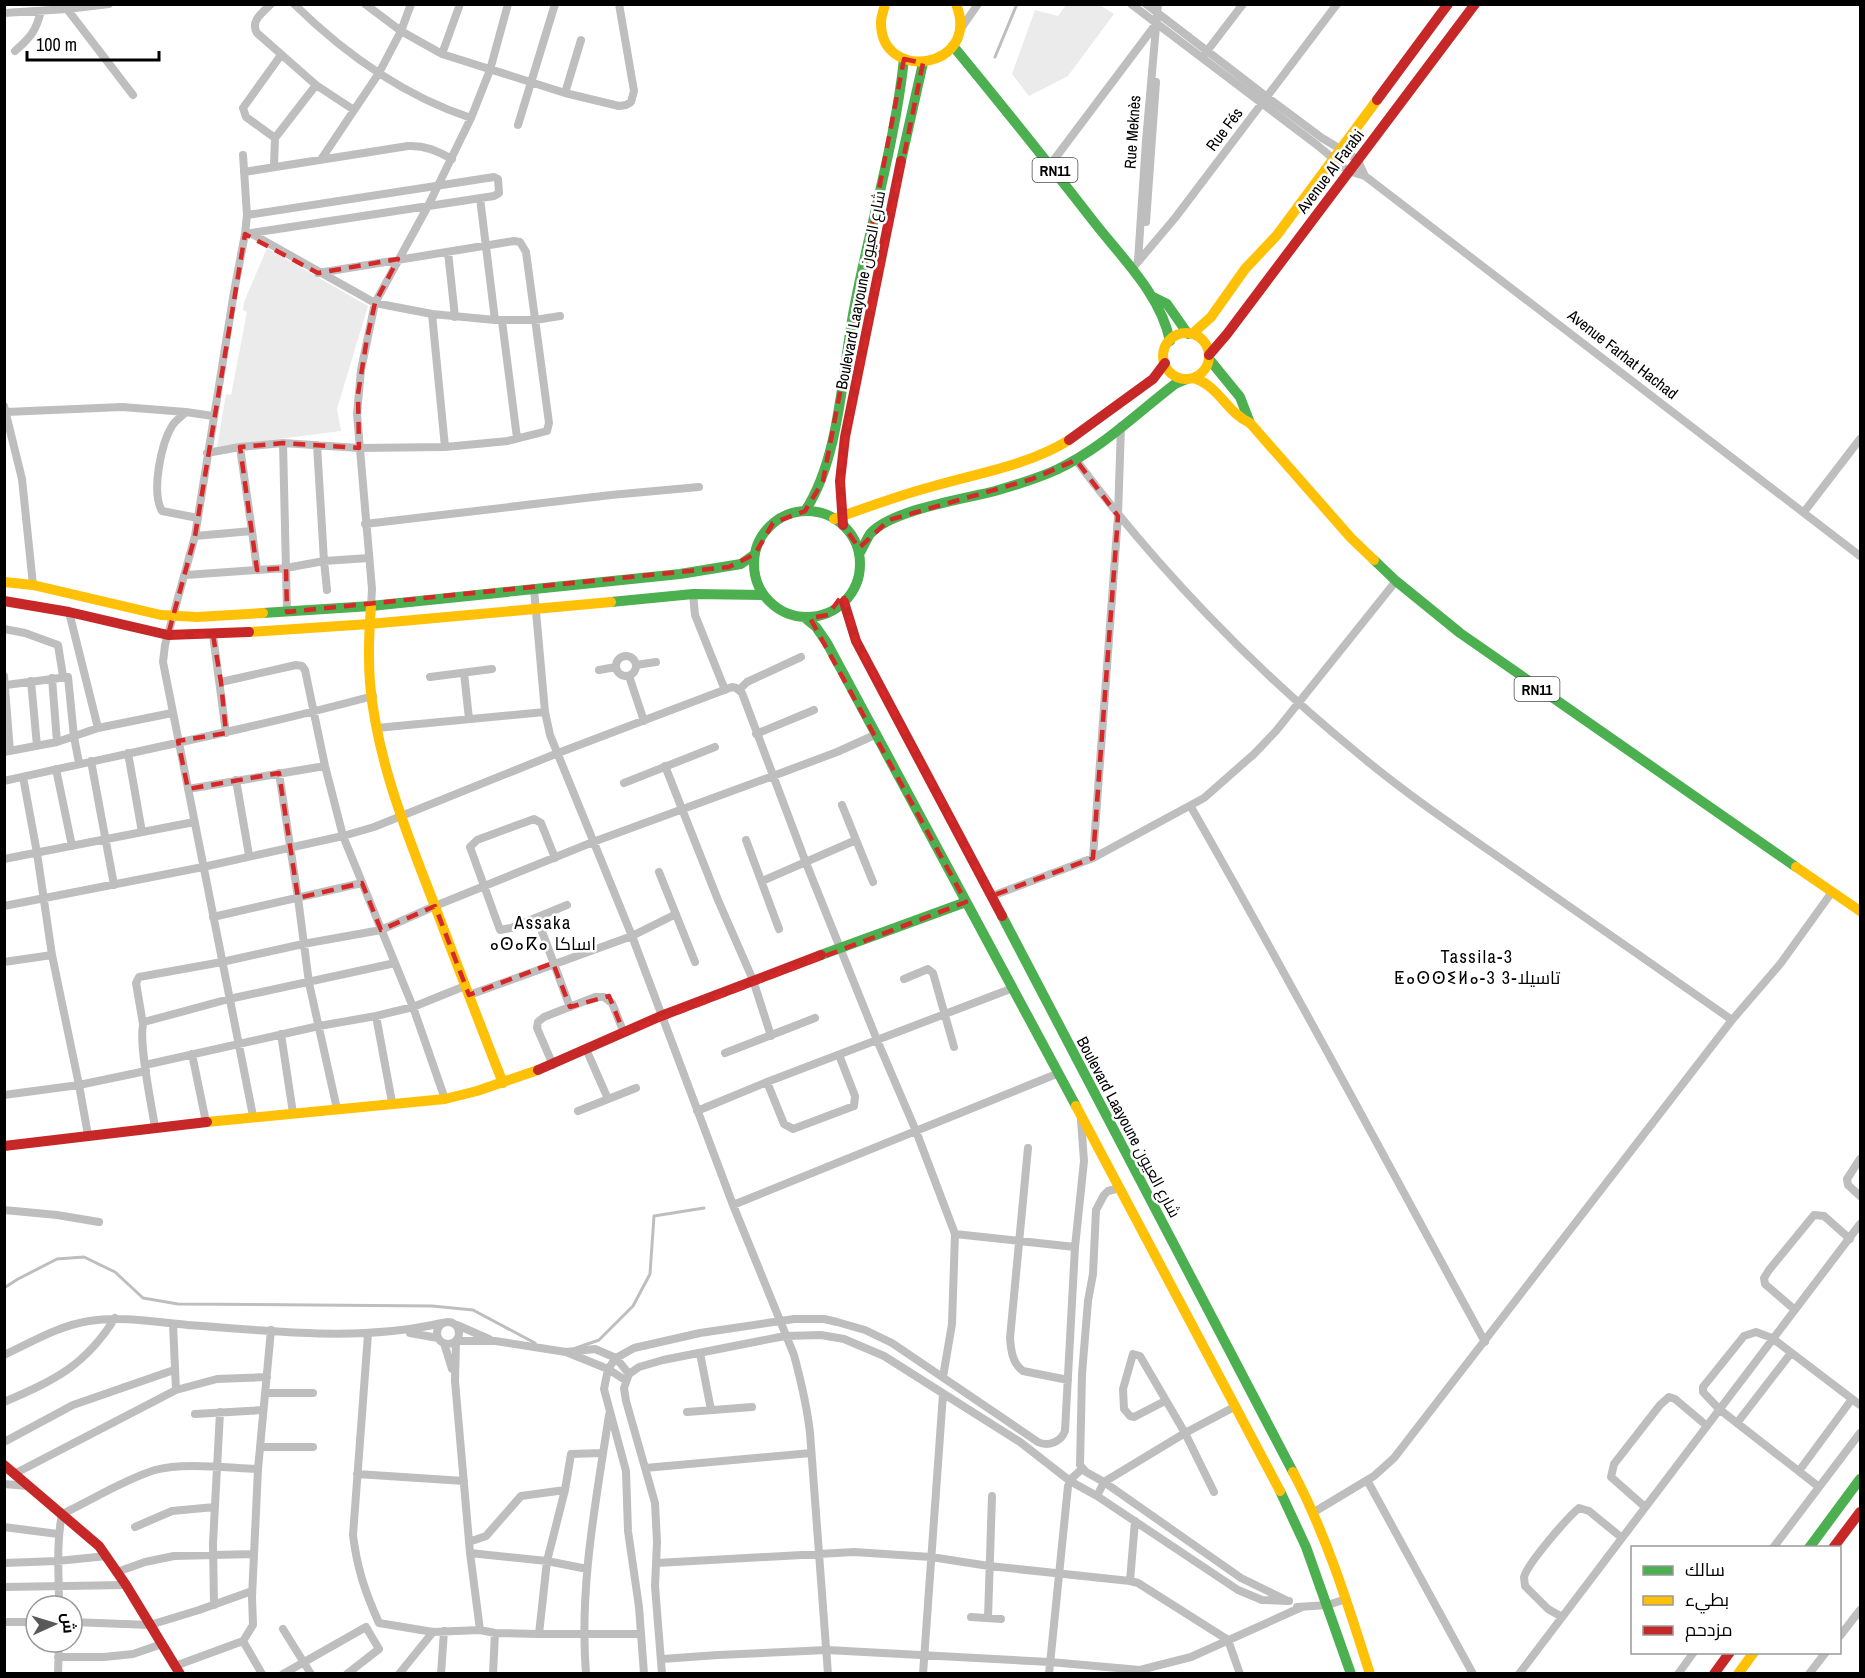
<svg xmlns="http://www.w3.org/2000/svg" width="1865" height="1678" viewBox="0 0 1865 1678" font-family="'Archivo Narrow',Cairo,'Noto Sans Tifinagh',sans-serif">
<rect width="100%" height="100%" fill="#fff"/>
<!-- green -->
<path fill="#ebebeb" d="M1066,5H1100L1114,14L1068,76L1029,96L1012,74L1035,10L1058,16Z
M267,248L368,306L337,409L341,431L217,447L226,394L231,395L247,312L243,310L244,302Z"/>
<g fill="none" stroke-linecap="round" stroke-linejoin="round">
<!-- stream -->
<path stroke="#bebebe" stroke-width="3" d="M995,57L1017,4
M4,1288L18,1279L57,1259L84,1257L115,1272L143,1298L178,1304L432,1306L473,1310L535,1343
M576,1348L599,1340L633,1306L650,1274L654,1216L704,1208"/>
<!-- street -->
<path stroke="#bebebe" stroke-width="8" d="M271,4C262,13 250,21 257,33L316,85L354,110
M294,4C345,54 404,96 471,118
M365,4L401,31L442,54L565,93L619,106L626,105L631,102L634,91L619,4
M1131,4L1317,145L1348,171L1365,176L1860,556
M1146,4L1267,97L1322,138L1357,159L1365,176
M67,8V9L109,4
M4,13L67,9L133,95
M962,27L978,4
M15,51C31,37 36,31 41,11
M442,54L460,4
M281,55L243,108L246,117L275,138L316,85
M1204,55L1243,4
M565,93L581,40
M518,125L555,4
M243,155L247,215L245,234L234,292L195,536L165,645L163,662L253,1116
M322,158L379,73L401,31L411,4
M1050,165L1156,24
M274,166L275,138
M244,172L408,146C425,145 437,151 452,159
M480,198L495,320
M1146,222L1156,82
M245,234L494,196L499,193L498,179L494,177L247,215
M252,234L375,303L432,314L495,320H535L560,316
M448,252L455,317
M1138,261L1146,141L1158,4
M1132,269L1175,218L1337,4
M432,314L445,447
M502,321L517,438
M4,406L22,479L33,585
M6,412L122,407L186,412
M283,443L287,612
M207,453L240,447L283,443L359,448L445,447L508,441L547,431L549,423L526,252L520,242L514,241L318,273
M1076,460C1155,566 1252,667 1355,751C1407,795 1464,833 1520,872C1591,921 1661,971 1732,1020
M1804,512L1860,439
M198,518L162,511C151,492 161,444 172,426C175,421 181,417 186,412L213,416
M365,524L611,495L699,487
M252,531L257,570
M195,536L252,531L240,447
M186,575L286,568L324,561L317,445
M534,589L545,712L550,735L632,936L733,1205L794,1355C801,1381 807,1406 810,1433L828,1674
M327,590L324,561L369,558
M693,594L695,615L725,690
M371,606L372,589L357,414L361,370L375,303L428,206L471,118L490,70L508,4
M69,612L98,728L172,713
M4,629L25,633L58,645L63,676
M213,635L226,733
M616 666a10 10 0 1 1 20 0a10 10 0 1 1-20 0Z
M636,665L656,662
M599,670L616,667
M464,673L469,719
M4,676L10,751
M629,676L644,721
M430,677L492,669
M52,678L57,742
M31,681L37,746
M221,682L296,665L302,666L305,670L325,766L343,836L413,1007L445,1099
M6,685L68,677L74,737L79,763
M739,690L747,682L801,657
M377,728L545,712
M756,734L814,710
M4,752L57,742L98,728
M128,753L142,832
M91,761L114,885
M665,766L718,900L753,980L771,1036
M56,769L72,846
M279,773L298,898L309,983L337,1109
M23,777L37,853L52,955L79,1085L146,1071
M236,780L249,855
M4,781C127,753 251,729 373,696
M624,783L715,747
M188,789L325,766
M842,805L873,882
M1191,807C1292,983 1387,1163 1485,1342
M746,840L779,929
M555,858L541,823L534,819L477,840L470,847L500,930L511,928L567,905
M1093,858L1118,516L1121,426
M4,859L194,822
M659,872L695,962
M762,881L856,840
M992,896L1093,858L1204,798L1254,754L1276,731L1396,581
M4,906L203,867L343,836L374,827L558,753L732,687L736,688L742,693L806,863L877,1040L916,1131L955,1234L952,1324L943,1377
M213,917L362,883
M537,918L570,1007
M4,962L52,955
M904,979L928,969L933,973L954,1047
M469,995L632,936L676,914
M376,1016L392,1102
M143,1024L136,983L139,977L222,962L303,944L381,930L435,906L593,842L773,776L837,752L877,734
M281,1034L293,1113
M586,1049L608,1099
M725,1053L815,1018
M192,1054L206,1122
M145,1065L319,1026L376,1016L413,1007L465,986
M553,1065L537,1028L538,1022L544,1017L595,997H604L612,1003L624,1033
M767,1082L784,1124L793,1129L854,1106L855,1096L839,1055
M4,1095L79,1085L88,1135
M578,1111L636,1088
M697,1111L767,1082L1013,988
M155,1127C152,1108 137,1036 144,1022L229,999L395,963
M1028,1148L1010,1338C1011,1350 1012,1363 1023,1371L1068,1380
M1860,1159L1847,1179L1848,1185L1860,1196
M1120,1188L1108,1191L1104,1195L1096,1210L1093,1274L1088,1301L1082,1374L1080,1465L1086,1472L1104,1482L1241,1578L1286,1600
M733,1205L1059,1073
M4,1210L57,1215L99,1222
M955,1234L1075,1247
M1795,1310L1765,1284L1764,1278L1769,1270L1814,1215L1824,1216L1850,1239
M437 1333a11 11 0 1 1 22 0a11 11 0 1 1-22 0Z
M457,1325L489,1339
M410,1333L438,1338
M368,1334L353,1535C357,1568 365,1592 379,1623L433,1632L480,1630L495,1633L539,1634H641
M457,1341H495L566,1352L595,1349L616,1358L629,1374
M456,1342L455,1381L470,1553L480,1630
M444,1343L452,1369
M566,1352L608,1369L625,1380
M700,1353L711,1410
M4,1355C32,1342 58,1326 89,1321C122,1316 155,1322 188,1325C273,1331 359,1342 442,1323
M176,1390L217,1379L267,1377
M265,1393H313
M1165,1401L1134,1417L1130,1416L1124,1409L1123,1389L1133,1354L1140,1356L1185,1433L1214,1492
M4,1402C55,1380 85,1366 115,1318
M687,1412L752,1407
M195,1414L263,1410
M1737,1423L1791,1353
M4,1442L73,1405L174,1370
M260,1447H313
M645,1468L811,1453
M1799,1471L1852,1399
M14,1474L176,1390L173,1324
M357,1474L464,1481
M1367,1480L1473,1674
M4,1484L28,1486
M1819,1487L1719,1409L1703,1392V1387L1744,1336L1756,1332L1772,1338L1860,1405
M1097,1496L1104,1482L1185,1433L1236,1406
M1645,1507L1611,1477L1614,1464L1660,1405L1669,1397L1675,1399L1707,1426
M1314,1512L1374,1476L1394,1458L1732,1020L1781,963L1832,892
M4,1527L58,1534
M135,1527L172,1511L215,1507
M469,1542L486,1536L521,1496L565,1490
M1773,1548L1860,1433
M470,1553L547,1561L587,1569
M4,1563L57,1561L107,1556
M657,1563L854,1552L931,1557L989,1566L1130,1581L1138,1583L1228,1640L1240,1674
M117,1572L145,1562L174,1556L254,1554
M1130,1581L1135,1521
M4,1587L126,1585
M214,1605L213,1543L220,1412
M59,1606C59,1575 56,1545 62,1514C92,1500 123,1480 155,1470C183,1462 229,1468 258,1469
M1297,1607L1328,1605L1346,1599
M971,1617L1001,1619
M1562,1617L1548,1609L1525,1586C1525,1585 1524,1578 1524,1577C1528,1563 1567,1518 1579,1508L1589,1511L1622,1538
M988,1618L992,1496
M4,1622H36
M72,1622L150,1625L199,1610L252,1591
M283,1629L311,1674
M539,1634L547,1561L565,1490L571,1454L603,1453
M1840,1636L1860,1610
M243,1641L262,1674
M58,1657H104L133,1654L162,1644
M662,1659L718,1655L827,1650L1050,1662L1140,1670L1191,1657L1302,1607
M175,1666L243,1641L253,1625L252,1597L258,1469L271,1330
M58,1674L59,1642
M283,1674L366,1627L379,1649L347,1674
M399,1674L433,1632
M441,1674L444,1631
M493,1674L495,1633
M586,1674C579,1586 596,1501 609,1415
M644,1674L639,1607L628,1531L626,1471L604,1389L608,1369L616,1358L634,1348L700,1333L794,1319H824L837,1322L865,1330L892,1343L1038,1442C1048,1447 1061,1442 1065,1431L1075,1247L1084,1161L1081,1120
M662,1674L655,1586L657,1542L655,1503L626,1401L624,1388L629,1374L639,1367L663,1360L785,1336L821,1335L844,1339L884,1356L1020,1442L1070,1481L1097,1496L1238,1590L1262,1600L1289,1601
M923,1674L943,1394
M1049,1674L1068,1486L1072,1478L1082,1469
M1519,1674L1860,1224
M1678,1674L1694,1652
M1809,1674L1826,1652"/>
<!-- fast -->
<path stroke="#4caf50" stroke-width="10" d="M953,46C1001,104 1048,163 1094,222C1122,258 1161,295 1170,341
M901,161L923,63
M1153,297L1167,304L1188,334
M1209,359L1240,397L1250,423
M754 564a53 53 0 1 1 106 0a53 53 0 1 1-106 0Z
M805,511C840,458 842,372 854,309C870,225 895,144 904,59
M859,554C863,548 866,540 870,534C890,510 964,499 995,491C1016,485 1036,479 1056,470C1101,449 1136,414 1175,384L1187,379
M1374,560L1396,581L1460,633L1796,867
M611,602L693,594L764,595
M263,613L371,606L680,574L741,564L755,554
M805,618L816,627L827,643L1076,1106
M1002,916L1293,1472
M821,955L966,902
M1280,1491L1306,1547L1351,1674
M1809,1548L1860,1479"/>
<!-- slow -->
<path stroke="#ffc107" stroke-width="10" d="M885,4C884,10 881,16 881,22C880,84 982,69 956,4
M1163 356a23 23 0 1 1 46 0a23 23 0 1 1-46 0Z
M1192,334L1211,317L1245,269L1277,235L1377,100
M1194,378C1220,387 1226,412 1250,423L1351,538L1374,560
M834,519C867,507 900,495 934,486C979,473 1029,465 1069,440
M4,582L33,585L161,615L197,617L263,613
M371,606C369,632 368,657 370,683C377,762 408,836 436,909C458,967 480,1025 503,1083
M249,632L369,624L611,602
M1796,867L1860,911
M1076,1106L1280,1491
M207,1122L445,1099L477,1091L538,1070
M1293,1472C1327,1536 1348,1605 1370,1674
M1738,1674L1754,1652"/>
<!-- jam -->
<path stroke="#c62828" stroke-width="10" d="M1377,100L1448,4
M1209,355L1227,334L1475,4
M1069,440L1153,379L1165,363
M843,525L840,481L845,437L901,161
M4,601L69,612L168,635L249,632
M844,602L856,641L1002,916
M538,1070L661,1016L821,955
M4,1146L207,1122
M4,1465L99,1546L126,1585L180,1674
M1833,1548L1860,1512
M1714,1674L1730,1652"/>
</g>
<!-- marked area -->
<path fill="none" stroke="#d62828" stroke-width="4.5" stroke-dasharray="12 8" stroke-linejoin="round" d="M904,59L923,63L841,462L843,525L859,548L889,520L1032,479L1076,460L1118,516L1093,858L992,896L856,641L843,594L828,615L810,618L966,902L624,1033L609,996L570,1007L553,963L469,995L435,906L381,930L362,883L298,898L279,773L188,789L178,741L226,733L221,682L213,635H168L195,536L245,234L318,273L398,259L375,303L367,338L358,394L359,448L283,443L240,447L257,570L286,568L287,612L729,567L755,554L773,523L805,511L823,481Z"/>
<g text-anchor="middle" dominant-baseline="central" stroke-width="5" stroke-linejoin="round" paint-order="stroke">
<!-- shield labels -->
<g fill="#fff" stroke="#4c4c4c" stroke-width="1.5">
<rect x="1032.5" y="158" width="45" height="24" rx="4.5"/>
<rect x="1514.5" y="677" width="45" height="24" rx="4.5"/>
</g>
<g font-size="15" font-weight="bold" fill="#000">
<text x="1055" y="170">RN11</text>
<text x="1537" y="689">RN11</text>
</g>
<!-- street labels -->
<g font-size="16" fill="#000" stroke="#fff">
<text transform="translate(1224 129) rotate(-53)">Rue Fés</text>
<text transform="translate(1132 132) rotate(-86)">Rue Meknès</text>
<text transform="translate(1330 171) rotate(-53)">Avenue Al Farabi</text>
<text transform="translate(860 290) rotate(-79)">Boulevard Laayoune شارع العيون</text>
<text transform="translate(1623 354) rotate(38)">Avenue Farhat Hachad</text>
<text transform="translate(1129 1127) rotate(62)">Boulevard Laayoune شارع العيون</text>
</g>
<!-- neighbourhood labels -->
<g font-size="18" letter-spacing="1.5" fill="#000" stroke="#fff">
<text x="543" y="922">Assaka<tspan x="543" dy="21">ⴰⵙⴰⴽⴰ اساكا</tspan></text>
<text x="1477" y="956">Tassila-3<tspan x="1477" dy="21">ⵟⴰⵙⵙⵉⵍⴰ-3 3-تاسيلا</tspan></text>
</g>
</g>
<!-- border -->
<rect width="1865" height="1678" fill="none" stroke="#000000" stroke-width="12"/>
<!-- legend -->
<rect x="1631" y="1546" width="210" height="108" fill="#ffffff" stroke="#999999" stroke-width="1.5"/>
<rect x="1643" y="1566" width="30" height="9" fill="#4caf50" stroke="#999999" stroke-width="1.5"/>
<text x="1685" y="1576" font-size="18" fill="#000000">سالك</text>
<rect x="1643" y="1596" width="30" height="9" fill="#ffc107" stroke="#999999" stroke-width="1.5"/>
<text x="1685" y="1606" font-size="18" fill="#000000">بطيء</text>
<rect x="1643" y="1626" width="30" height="9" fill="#c62828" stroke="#999999" stroke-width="1.5"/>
<text x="1685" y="1636" font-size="18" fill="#000000">مزدحم</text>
<!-- north arrow -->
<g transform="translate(54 1624) rotate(86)"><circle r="28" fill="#ffffff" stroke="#999999" stroke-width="1.5"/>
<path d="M0-4.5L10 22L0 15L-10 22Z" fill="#595959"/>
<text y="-9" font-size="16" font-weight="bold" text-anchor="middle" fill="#000000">ش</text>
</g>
<!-- scale -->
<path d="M27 51v9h132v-9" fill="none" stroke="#000000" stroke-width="3"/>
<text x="36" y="51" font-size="18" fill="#000000" stroke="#ffffff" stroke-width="4.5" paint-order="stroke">100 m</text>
</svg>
